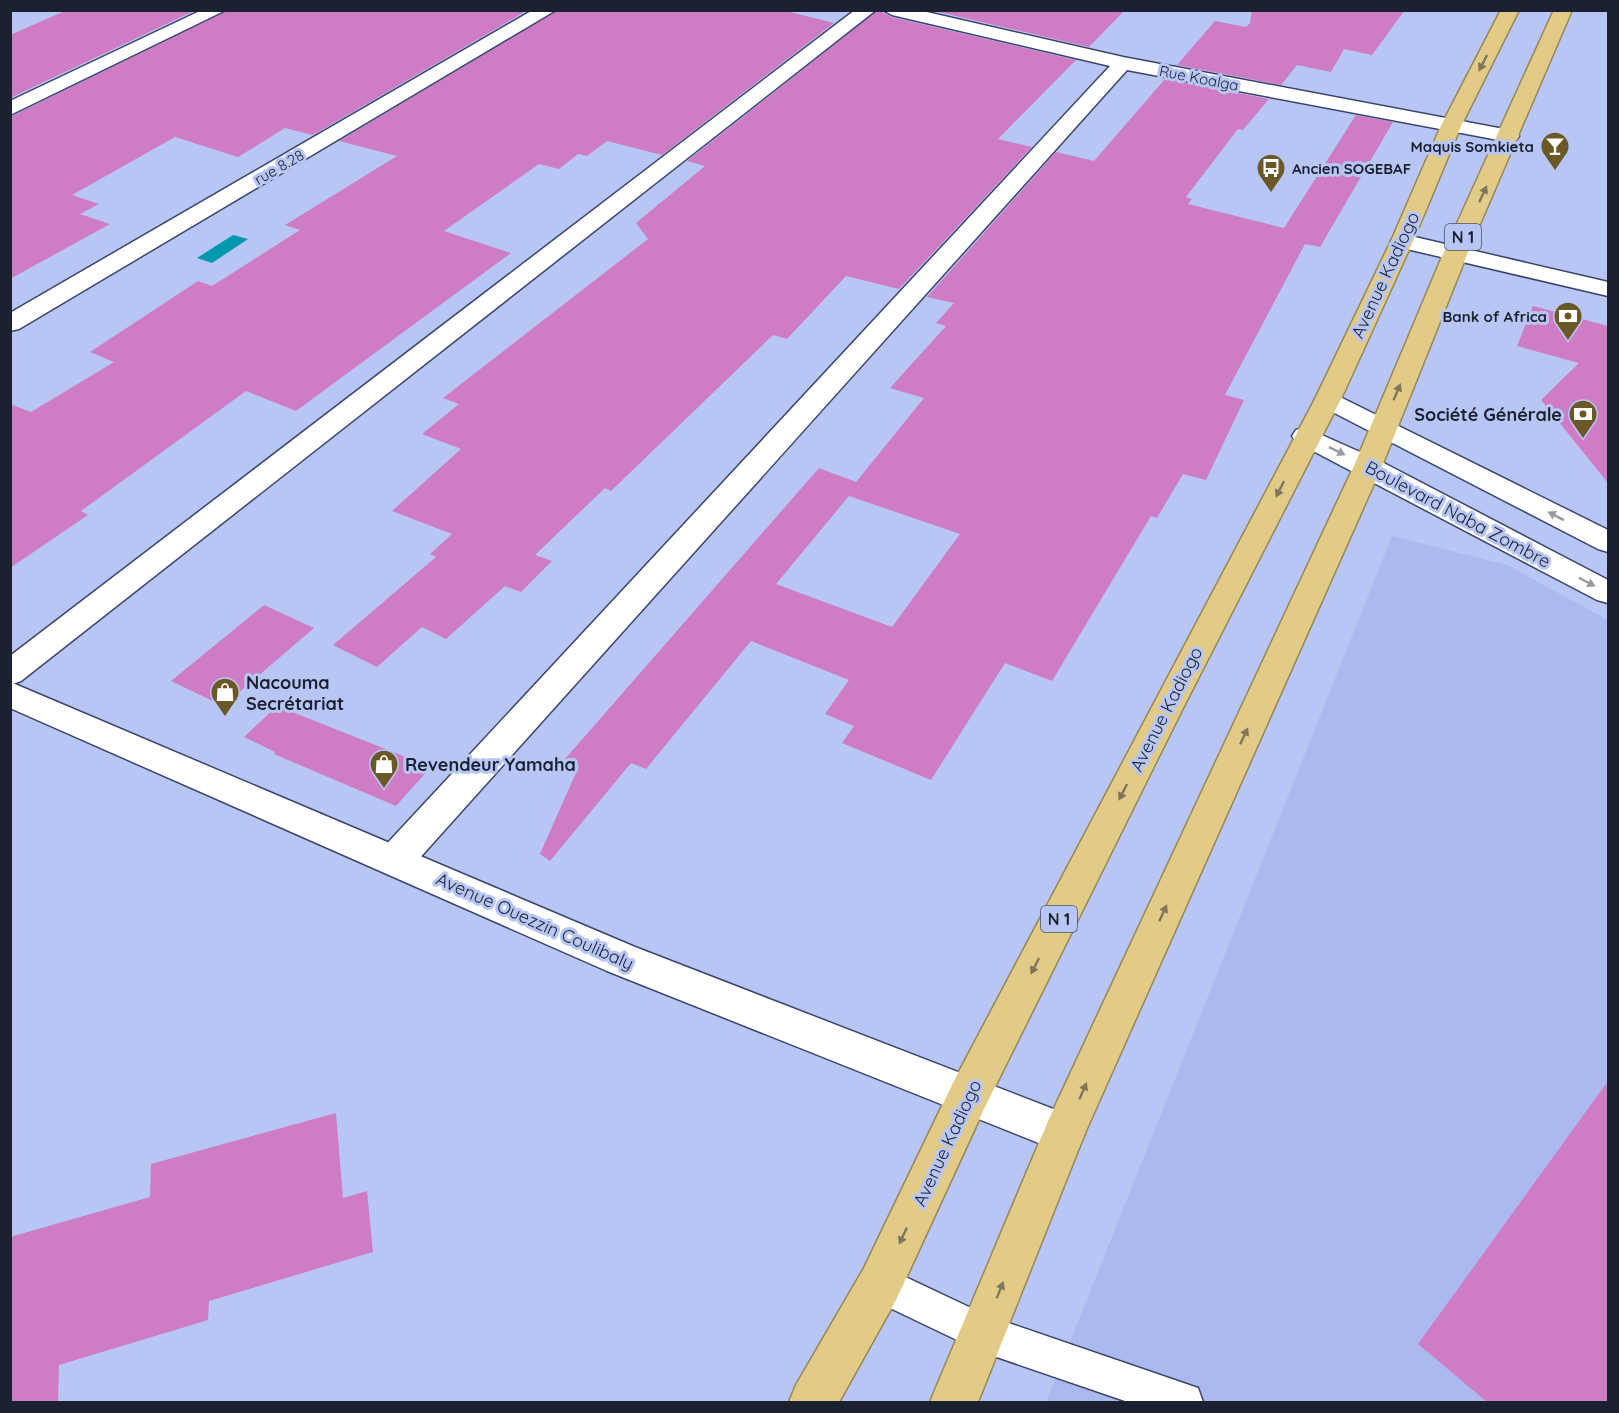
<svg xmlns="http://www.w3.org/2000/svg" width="1619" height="1413" viewBox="0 0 1619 1413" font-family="Quicksand,sans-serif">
<rect width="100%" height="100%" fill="#b8c6f5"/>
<!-- built -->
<path fill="#aabaee" d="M1392,536L1507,565L1608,620V1402H1046Z"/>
<!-- water -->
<path fill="#0098ac" d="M233,235L248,239L212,263L197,258Z"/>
<!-- building -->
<path fill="#ce7dc4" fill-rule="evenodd" d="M67,10H196L10,98V35Z
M228,10H528L313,135L285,128L238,157L175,137L72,195L99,204L80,214L110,224L10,279V117Z
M558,10H782L834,23L662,155L607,141L587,156L578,154L559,169L539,164L444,231L511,253L296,411L246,391L81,511L88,515L10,568V404L31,412L114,362L90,352L198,281L212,286L300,230L285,225L397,156L339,141Z
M878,10L891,17L1076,60L998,139L1032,147L899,289L846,276L787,339L773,335L611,491L605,488L535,555L552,561L521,592L505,586L446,639L422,627L377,667L333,645L436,557L430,554L452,534L392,511L461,449L422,434L459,404L443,398L648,239L636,223L705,166L687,161Z
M930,10H1125L1089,47Z
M1252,10H1405L1372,55L1344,49L1331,72L1297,65L1281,85L1177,65L1215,21L1246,27L1250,23Z
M1165,79L1269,99L1243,130L1238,129L1186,197L1192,199L1188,204L1284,228L1356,115L1393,122L1320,247L1305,244L1225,395L1244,400L1206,480L1183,474L1157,518L1151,516L1052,681L1005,663L931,780L842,743L854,726L825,714L849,680L751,641L646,769L631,763L550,861L540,854L579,766L565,759L819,468L856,482L924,398L890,388L946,326L936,323L954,303L927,297L1056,152L1094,161ZM849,496L960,534L892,627L776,584Z
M1533,306L1608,326V483L1541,400L1579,363L1517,346Z
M264,605L314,628L223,706L171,681Z
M277,706L431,767L396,806L274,754L275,752L244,737Z
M1608,1081V1402H1487L1418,1344Z
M336,1113L343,1198L367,1191L373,1252L209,1301L208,1320L59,1365L58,1402H10V1237L150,1197L151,1164Z"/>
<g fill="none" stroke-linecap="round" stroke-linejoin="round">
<!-- service casing -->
<g stroke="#3b456c" stroke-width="3">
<path id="service" d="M880,1265L988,1316L1198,1388L1203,1402H1128L982,1352L867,1297L861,1284L867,1271Z"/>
</g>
<!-- minor casing -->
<g stroke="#3b456c" stroke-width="3">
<path id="minor" d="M202,10H226L10,115V101Z
M533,10H556L19,329L10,331V313Z
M855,10H876L21,681L10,685V656Z
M883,10H918L1123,57L1509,130L1516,132L1519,136L1516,140L1509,142L1127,70L408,871L395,875L382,871L377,860L382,849L1110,66L892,15Z
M1402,234L1608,282V296L1394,246L1391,241L1394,236Z"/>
</g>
<!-- secondary casing -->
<g stroke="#3b456c" stroke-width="3">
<path id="secondary" d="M1328,391L1608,530V552L1598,549L1319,405L1315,399L1319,393Z
M1306,428L1378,460L1608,580V603L1597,600L1296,442L1292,436L1296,430Z
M10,682L635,947L1079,1119L1085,1133L1079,1147L1064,1153L607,971L10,708Z"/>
</g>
<!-- trunk casing -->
<g stroke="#988756" stroke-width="3">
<path id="trunk" d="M1501,10H1519L1461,126L1413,241L1341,399L1181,712L983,1111L896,1300L839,1402H789L796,1385L864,1268L953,1083L1315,399L1391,241L1441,126Z
M1554,10H1572L1468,252L1382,466L1085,1133L978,1402H930L1049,1119L1354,466L1444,252Z"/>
</g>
<!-- service -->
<use href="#service" fill="#fff" fill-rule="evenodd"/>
<!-- minor -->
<use href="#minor" fill="#fff" fill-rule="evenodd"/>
<!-- secondary -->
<use href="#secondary" fill="#fff" fill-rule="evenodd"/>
<!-- trunk -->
<use href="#trunk" fill="#e2cb87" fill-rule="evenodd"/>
</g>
<!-- one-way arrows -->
<defs><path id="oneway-solid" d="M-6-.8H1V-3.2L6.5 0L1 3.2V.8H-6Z" transform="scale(1.5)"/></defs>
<g fill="#7f765c">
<use href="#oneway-solid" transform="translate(1483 63) rotate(117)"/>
<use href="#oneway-solid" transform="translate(1483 194) rotate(-65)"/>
<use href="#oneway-solid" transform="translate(1397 392) rotate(-67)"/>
<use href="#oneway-solid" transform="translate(1280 489) rotate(117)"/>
<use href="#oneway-solid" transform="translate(1244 736) rotate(-65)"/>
<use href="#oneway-solid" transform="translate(1123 792) rotate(117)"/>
<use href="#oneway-solid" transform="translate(1163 913) rotate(-65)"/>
<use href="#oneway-solid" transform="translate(1035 966) rotate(117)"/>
<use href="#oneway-solid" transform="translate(1083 1091) rotate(-66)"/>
<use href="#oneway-solid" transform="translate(903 1236) rotate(115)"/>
<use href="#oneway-solid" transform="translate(1000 1290) rotate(-68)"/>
</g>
<g fill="#999ba3">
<use href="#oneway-solid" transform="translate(1337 451) rotate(26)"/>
<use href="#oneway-solid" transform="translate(1556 516) rotate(-153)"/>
<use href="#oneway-solid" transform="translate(1587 582) rotate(28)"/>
</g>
<!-- icons -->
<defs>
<g id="bar-pin" transform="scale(1.5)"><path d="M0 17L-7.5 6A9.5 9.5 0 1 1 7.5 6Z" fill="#6a5927" stroke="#b8c6f5"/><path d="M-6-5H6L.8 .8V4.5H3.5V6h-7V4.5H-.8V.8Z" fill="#fff"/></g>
<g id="bus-pin" transform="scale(1.5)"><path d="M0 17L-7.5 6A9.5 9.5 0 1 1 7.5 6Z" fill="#6a5927" stroke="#b8c6f5"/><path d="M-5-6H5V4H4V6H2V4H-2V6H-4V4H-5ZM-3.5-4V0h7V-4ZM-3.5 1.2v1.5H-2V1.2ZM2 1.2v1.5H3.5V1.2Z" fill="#fff"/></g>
<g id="bank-pin" transform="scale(1.5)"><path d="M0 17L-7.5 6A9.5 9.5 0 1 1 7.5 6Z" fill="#6a5927" stroke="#b8c6f5"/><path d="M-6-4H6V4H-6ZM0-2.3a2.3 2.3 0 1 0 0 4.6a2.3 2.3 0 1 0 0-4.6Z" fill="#fff"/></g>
<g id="shop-pin" transform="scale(1.5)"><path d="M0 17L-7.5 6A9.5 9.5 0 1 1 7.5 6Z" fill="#6a5927" stroke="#b8c6f5"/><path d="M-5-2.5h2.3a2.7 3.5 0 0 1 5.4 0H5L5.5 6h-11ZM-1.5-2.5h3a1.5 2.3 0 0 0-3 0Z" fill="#fff"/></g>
</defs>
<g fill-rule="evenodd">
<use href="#bar-pin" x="1555" y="146"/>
<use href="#bus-pin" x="1271" y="168"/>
<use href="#bank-pin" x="1568" y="316"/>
<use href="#bank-pin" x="1583" y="414"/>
<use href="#shop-pin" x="225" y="692"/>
<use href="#shop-pin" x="384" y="764"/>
</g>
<g text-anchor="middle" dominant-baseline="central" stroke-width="6" stroke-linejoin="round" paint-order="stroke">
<!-- far-street labels -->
<g font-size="15" fill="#1c2132" stroke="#b8c6f5">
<text transform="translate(1199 78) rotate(11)">Rue Koalga</text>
<text transform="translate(279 167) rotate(-30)">rue 8.28</text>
</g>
<!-- far-poi labels -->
<g font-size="15" font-weight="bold" fill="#1c2132" stroke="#b8c6f5" text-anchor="end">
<text x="1534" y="146">Maquis Somkieta</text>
<text x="1292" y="168" text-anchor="start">Ancien SOGEBAF</text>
<text x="1547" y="316">Bank of Africa</text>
</g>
<!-- shield labels -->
<g fill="#b8c6f5" stroke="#4b526c" stroke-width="1.5">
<rect x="1445" y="224" width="36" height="26" rx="4.5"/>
<rect x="1041" y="906" width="36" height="26" rx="4.5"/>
</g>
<g font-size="16" font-weight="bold" fill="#1c2132">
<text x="1463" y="237">N 1</text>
<text x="1059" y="919">N 1</text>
</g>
<!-- street labels -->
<g font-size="18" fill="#1c2132" stroke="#b8c6f5">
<text transform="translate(1385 275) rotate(-65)">Avenue Kadiogo</text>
<text transform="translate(1458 514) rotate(28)">Boulevard Naba Zombre</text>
<text transform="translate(1166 709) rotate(-63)">Avenue Kadiogo</text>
<text transform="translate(535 921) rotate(24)">Avenue Ouezzin Coulibaly</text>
<text transform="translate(947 1143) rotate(-65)">Avenue Kadiogo</text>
</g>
<!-- poi labels -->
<g font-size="18" font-weight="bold" fill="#1c2132" stroke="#b8c6f5" text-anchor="start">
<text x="1562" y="414" text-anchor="end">Société Générale</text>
<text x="246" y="682">Nacouma<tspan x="246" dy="21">Secrétariat</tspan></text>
<text x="405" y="764">Revendeur Yamaha</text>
</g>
</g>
<!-- border -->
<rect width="1619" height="1413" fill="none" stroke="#1c2132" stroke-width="24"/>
</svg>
